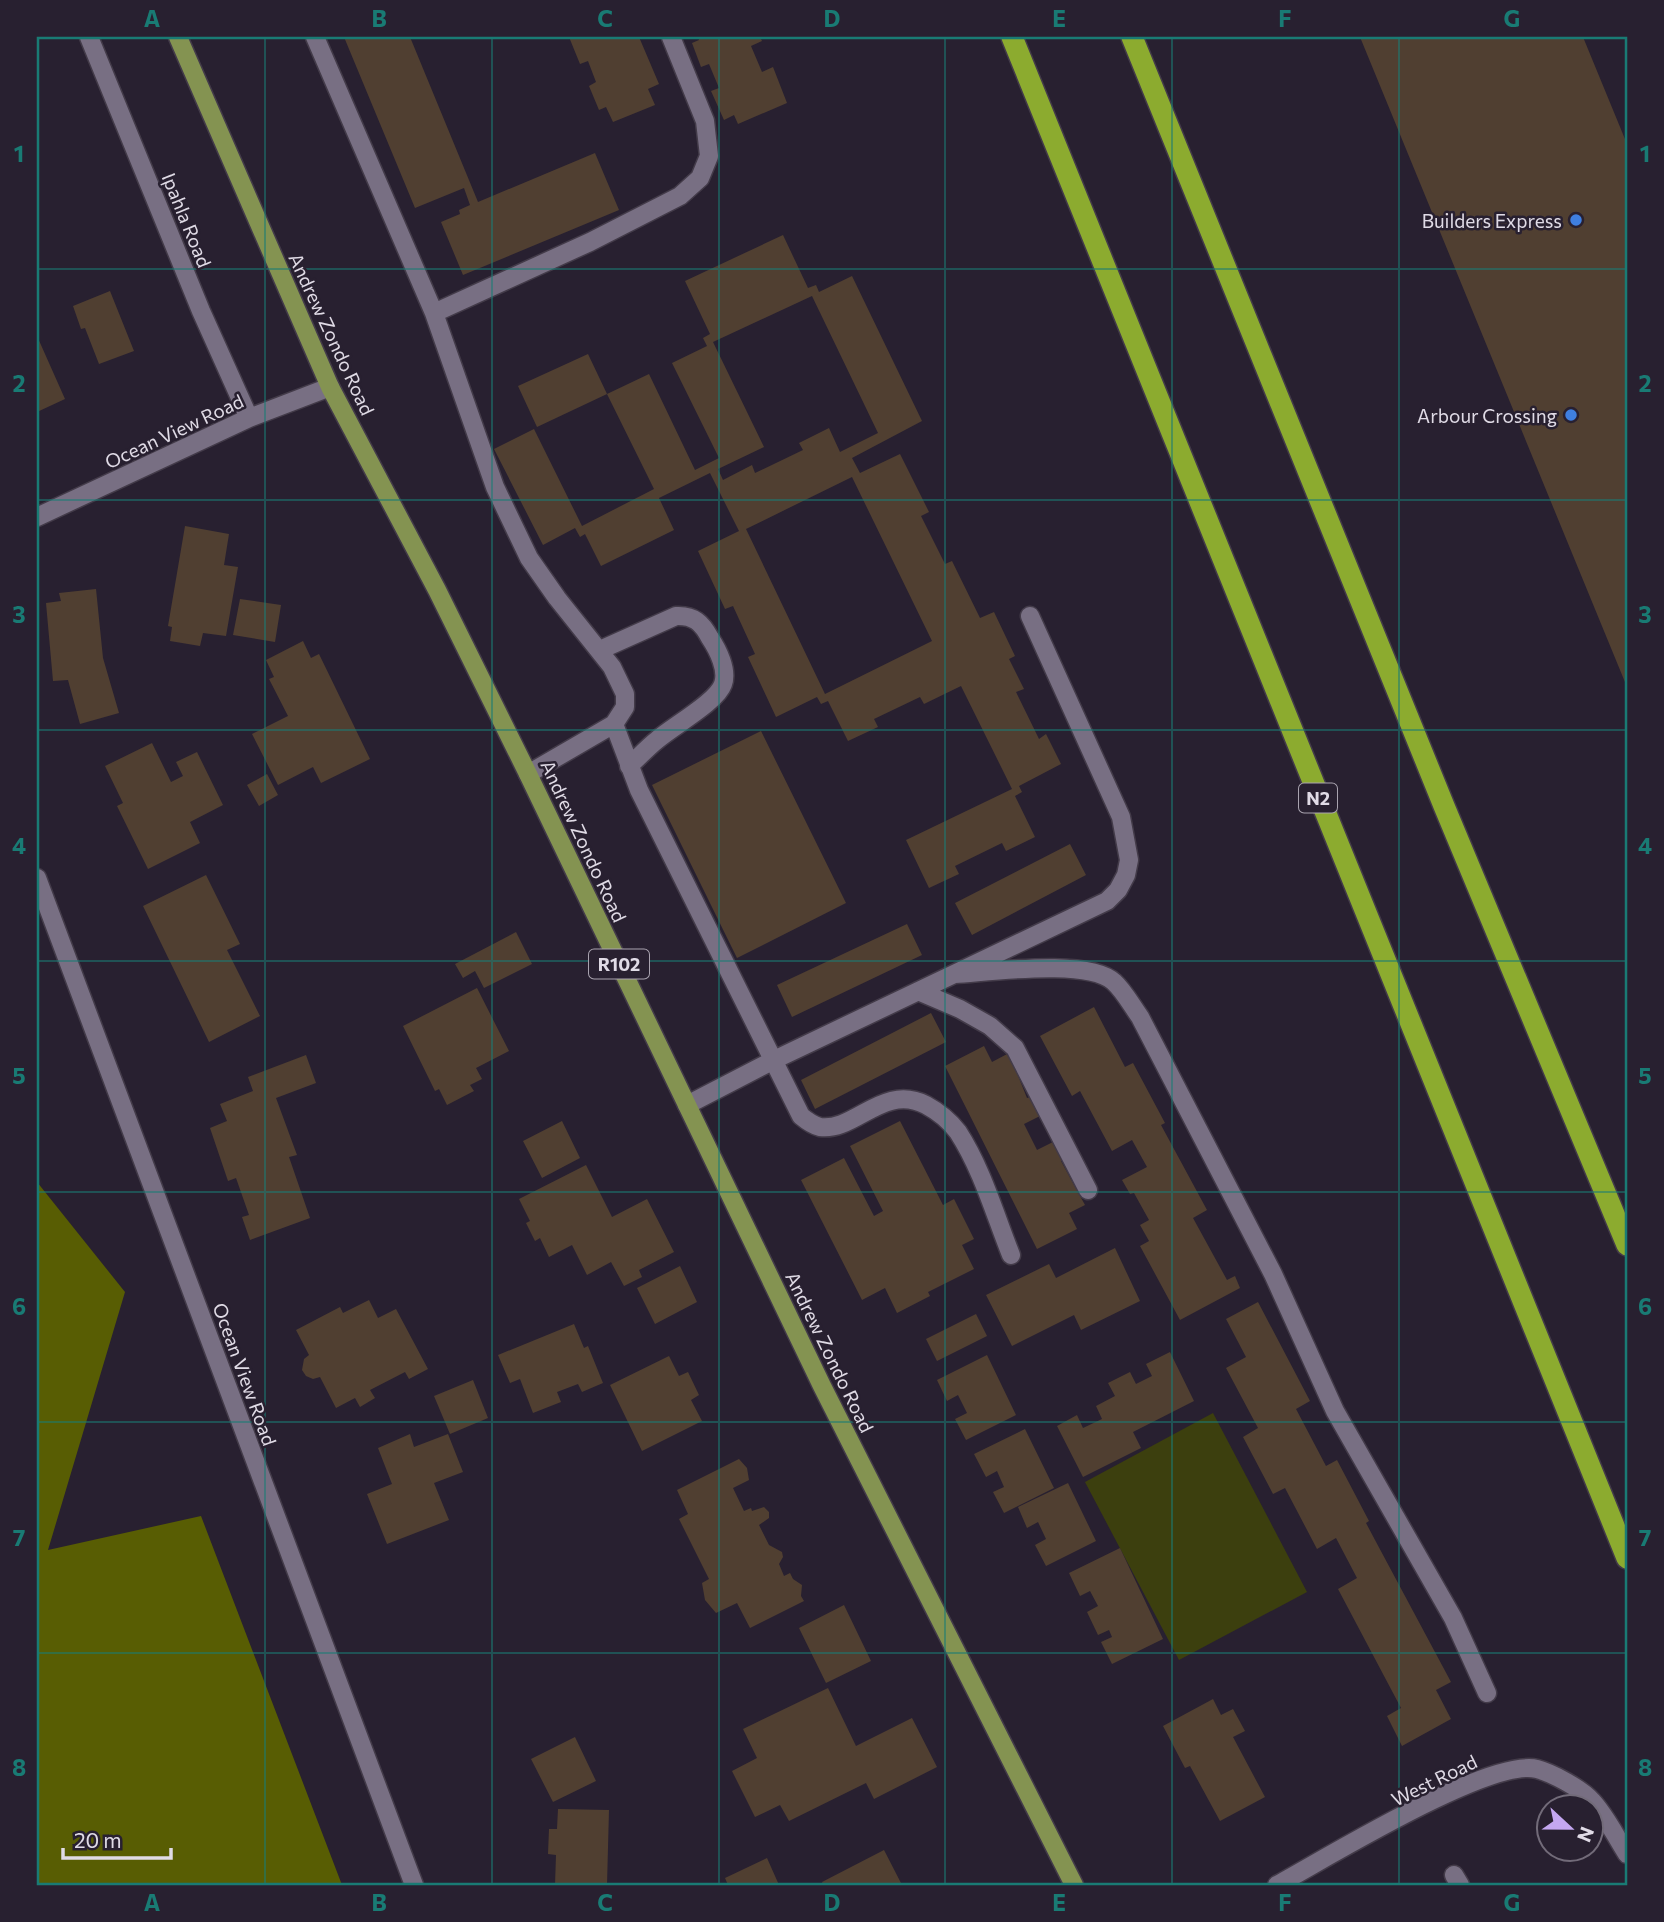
<svg xmlns="http://www.w3.org/2000/svg" width="1664" height="1922" viewBox="0 0 1664 1922" font-family="Commissioner,sans-serif">
<rect width="100%" height="100%" fill="#282030"/>
<!-- green -->
<path fill="#3c3f0e" d="M1213,1413L1307,1592L1179,1660L1085,1482Z"/>
<!-- forest -->
<path fill="#585d03" d="M37,1182L125,1292L48,1550L201,1516L342,1885H37Z"/>
<!-- building -->
<path fill="#503f31" fill-rule="evenodd" d="M344,37H410L478,202L595,153L619,210L463,275L441,222L460,214L459,210L470,205L464,188L415,208Z
M569,37H639L659,84L648,89L655,105L613,122L606,107L599,110L589,86L596,82L588,61L580,64Z
M698,37H760L762,41L751,46L762,72L773,67L787,103L738,124L734,115L724,120L711,91L719,88L709,64L701,67L692,43L699,40Z
M1360,37H1583L1627,144V687Z
M783,235L808,288L816,285L819,292L852,276L922,421L852,458L860,473L900,454L929,512L921,516L945,564L952,561L980,618L994,612L1015,656L1009,659L1024,689L1016,692L1039,739L1046,734L1061,764L1019,786L1022,792L1015,796L1035,837L1006,851L1002,843L955,866L959,874L929,888L906,840L1012,789L961,686L924,704L920,697L874,719L878,727L848,741L828,701L821,704L817,697L776,717L748,657L755,654L733,606L725,609L698,551L739,531L710,473L659,498L674,530L601,566L585,534L580,537L575,528L543,545L494,449L534,429L582,526L654,489L607,394L649,374L695,470L719,458L672,363L707,346L703,338L710,334L685,281ZM812,296L878,433L840,452L829,428L799,443L803,450L755,473L752,465L723,480L718,469L764,447L713,342ZM852,477L932,641L825,694L746,529Z
M110,291L134,351L99,364L85,328L81,329L73,306Z
M37,336L65,399L37,412Z
M588,354L607,394L537,427L518,386Z
M185,526L229,534L224,565L238,567L226,636L203,633L200,646L170,641L172,627L168,626Z
M96,589L103,658L119,713L80,724L68,680L53,681L46,603L61,601L59,593Z
M240,599L281,605L275,642L233,635Z
M303,641L311,658L319,654L370,759L321,783L313,767L278,785L252,734L288,716L269,679L274,677L266,660Z
M761,731L846,903L737,958L652,785Z
M152,743L171,782L183,776L176,762L197,752L223,805L190,822L200,843L148,869L117,806L123,803L105,766Z
M267,774L278,795L259,806L247,785Z
M1070,844L1086,875L972,935L955,903Z
M206,875L240,944L227,950L260,1016L209,1042L143,906Z
M907,924L922,955L792,1017L777,985Z
M516,932L532,964L484,988L475,971L463,978L455,964Z
M477,988L509,1051L476,1068L482,1079L470,1085L474,1091L447,1105L439,1089L435,1091L403,1026Z
M1094,1007L1125,1067L1133,1063L1165,1123L1161,1125L1207,1210L1193,1218L1227,1280L1235,1276L1240,1288L1180,1320L1140,1246L1149,1241L1140,1225L1149,1220L1134,1193L1130,1194L1122,1180L1147,1167L1132,1140L1112,1151L1080,1091L1072,1096L1040,1036Z
M931,1013L946,1042L815,1109L801,1080Z
M984,1046L992,1062L1009,1053L1027,1098L1031,1097L1040,1116L1024,1124L1037,1150L1053,1142L1063,1160L1061,1161L1085,1205L1069,1213L1077,1229L1037,1249L945,1066Z
M306,1055L316,1083L276,1098L297,1155L289,1157L310,1218L250,1240L242,1217L249,1215L236,1178L228,1181L210,1128L227,1121L220,1104L253,1091L248,1077Z
M562,1121L580,1158L542,1178L523,1141Z
M900,1121L943,1205L954,1199L974,1239L962,1245L974,1269L928,1292L930,1296L897,1313L885,1288L862,1300L801,1180L844,1158L874,1216L883,1211L850,1146Z
M586,1165L612,1217L647,1199L674,1252L639,1270L642,1277L624,1286L611,1262L587,1275L572,1245L549,1257L540,1238L535,1241L526,1223L530,1221L519,1199Z
M1115,1248L1140,1301L1081,1330L1074,1315L1012,1346L986,1295L1049,1264L1056,1278Z
M680,1266L697,1302L655,1324L637,1288Z
M369,1300L378,1318L396,1309L428,1369L409,1379L405,1372L370,1390L375,1398L360,1407L355,1398L336,1408L320,1377L313,1379L306,1376L302,1370L304,1359L309,1355L296,1330L340,1307L343,1313Z
M1258,1302L1310,1401L1296,1409L1326,1466L1337,1460L1369,1521L1366,1523L1375,1540L1451,1682L1436,1690L1451,1719L1402,1746L1387,1716L1401,1708L1338,1589L1357,1578L1336,1538L1317,1549L1285,1488L1273,1494L1243,1437L1258,1428L1226,1368L1246,1357L1226,1319Z
M976,1314L987,1336L937,1361L926,1339Z
M574,1324L584,1348L588,1346L603,1383L582,1392L578,1384L557,1392L561,1402L533,1413L520,1379L510,1383L498,1355Z
M1170,1352L1194,1401L1133,1432L1141,1448L1083,1477L1057,1426L1077,1415L1083,1428L1102,1419L1096,1406L1115,1396L1108,1383L1130,1372L1136,1384L1152,1376L1146,1364Z
M987,1355L1016,1415L966,1440L955,1419L967,1413L958,1395L947,1401L937,1380Z
M669,1356L679,1376L688,1372L699,1395L691,1400L702,1421L642,1451L610,1385Z
M473,1380L488,1418L450,1434L434,1396Z
M1025,1429L1054,1488L1004,1513L993,1492L1004,1487L997,1471L986,1477L974,1454Z
M410,1434L414,1447L448,1434L463,1472L434,1483L449,1520L387,1544L367,1494L392,1484L378,1448Z
M739,1459L747,1468L749,1480L733,1488L744,1511L751,1508L752,1511L764,1507L769,1512V1518L759,1525L769,1545L782,1552L783,1557L779,1564L784,1576L790,1573L793,1579L802,1585L801,1596L804,1601L750,1628L737,1603L716,1613L705,1600L702,1583L709,1579L679,1519L688,1514L677,1490Z
M1068,1483L1096,1541L1046,1566L1035,1545L1046,1539L1038,1522L1027,1528L1018,1507Z
M1120,1548L1163,1639L1112,1664L1101,1642L1112,1637L1109,1630L1098,1635L1087,1612L1098,1606L1090,1591L1080,1596L1069,1573Z
M844,1605L871,1661L826,1683L799,1628Z
M828,1688L856,1746L912,1718L937,1767L874,1799L866,1783L789,1821L780,1805L755,1817L732,1771L757,1758L743,1729Z
M1213,1699L1221,1715L1233,1709L1245,1731L1233,1737L1265,1797L1220,1821L1190,1766L1185,1768L1163,1726Z
M575,1737L596,1781L553,1802L531,1759Z
M558,1809L609,1810L607,1885H555L556,1855L548,1854L549,1829H557Z
M884,1850L902,1885H823L822,1882Z
M767,1858L779,1885H728L725,1878Z"/>
<g fill="none" stroke-linecap="round" stroke-linejoin="round">
<!-- minor casing -->
<g stroke="#433b49" stroke-width="21">
<path id="minor" d="M89,37L201,311L249,418
M315,37L434,313L495,487L529,558L557,598L612,667L625,694V707L614,724L528,774
M434,313L590,242L680,196L700,178L709,156L705,121L671,37
M37,517L249,418L330,387
M600,650L676,616C694,615 702,623 710,638C718,650 728,670 723,684C717,702 673,726 657,740C647,748 638,758 629,766
M614,724L639,790L801,1116C807,1121 812,1125 820,1127C855,1132 883,1083 926,1105C939,1112 949,1120 958,1132C982,1169 995,1215 1011,1255
M37,878L414,1885
M955,974C990,972 1089,958 1114,982C1124,991 1132,1006 1140,1017L1273,1274L1335,1411L1453,1618L1487,1693
M918,991L960,1009L990,1026L1015,1048L1088,1190
M687,1105L774,1060L1107,901L1118,890L1126,875L1129,860L1121,817L1030,616
M1454,1875L1460,1885
M1277,1885C1325,1859 1490,1757 1537,1769C1552,1773 1582,1789 1592,1801C1606,1816 1616,1837 1627,1854"/>
</g>
<!-- major casing -->
<g stroke="#433b49" stroke-width="21">
<path id="major" d="M178,37L330,387L437,590L528,774L822,1386L1074,1885"/>
</g>
<!-- highway casing -->
<g stroke="#433b49" stroke-width="24">
<path id="highway" d="M1012,37L1627,1558
M1132,37L1444,806L1627,1245"/>
</g>
<!-- minor -->
<use href="#minor" stroke="#786f83" stroke-width="18"/>
<!-- major -->
<use href="#major" stroke="#849351" stroke-width="18"/>
<!-- highway -->
<use href="#highway" stroke="#8cab2f" stroke-width="21"/>
</g>
<!-- grid -->
<path fill="none" stroke="#197b74" stroke-width="2" stroke-opacity="0.55" d="M265,37V1885M492,37V1885M719,37V1885M945,37V1885M1172,37V1885M1399,37V1885M37,269H1627M37,500H1627M37,730H1627M37,961H1627M37,1192H1627M37,1422H1627M37,1653H1627"/>
<!-- markers -->
<g fill="#3f7fe0" stroke="#282030" stroke-width="2.5">
<circle cx="1576" cy="220" r="7"/>
<circle cx="1571" cy="415" r="7"/>
</g>
<g text-anchor="middle" dominant-baseline="central" stroke-width="5" stroke-linejoin="round" paint-order="stroke">
<!-- shield labels -->
<g fill="#282030" stroke="#a9a3af" stroke-width="2">
<rect x="1299" y="783.5" width="38" height="29" rx="5"/>
<rect x="589" y="949.5" width="60" height="29" rx="5"/>
</g>
<g font-size="18" font-weight="bold" fill="#e0dbe6">
<text x="1318" y="798">N2</text>
<text x="619" y="964">R102</text>
</g>
<!-- street labels -->
<g font-size="19" fill="#e0dbe6" stroke="#282030">
<text transform="translate(187 220) rotate(68)">Ipahla Road</text>
<text transform="translate(332 334) rotate(65)">Andrew Zondo Road</text>
<text transform="translate(174 431) rotate(-25)">Ocean View Road</text>
<text transform="translate(584 841) rotate(65)">Andrew Zondo Road</text>
<text transform="translate(830 1352) rotate(64)">Andrew Zondo Road</text>
<text transform="translate(245 1374) rotate(70)">Ocean View Road</text>
<text transform="translate(1434 1780) rotate(-26)">West Road</text>
</g>
<!-- poi labels -->
<g font-size="19" fill="#e0dbe6" stroke="#282030" text-anchor="end">
<text x="1562" y="220">Builders Express</text>
<text x="1557" y="415">Arbour Crossing</text>
</g>
</g>
<!-- border -->
<rect width="1664" height="1922" fill="none" stroke="#282030" stroke-width="77"/>
<!-- north arrow -->
<g transform="translate(1570 1828) rotate(112)"><circle r="33" fill="#282030" stroke="#726b79" stroke-width="2"/>
<path d="M0-5L12 26L0 18L-12 26Z" fill="#c4a7f1"/>
<text y="-10" font-size="19" font-weight="bold" text-anchor="middle" fill="#e0dbe6">N</text>
</g>
<!-- scale -->
<path d="M63 1848v10h108v-10" fill="none" stroke="#e0dbe6" stroke-width="3.5"/>
<text x="74" y="1848" font-size="21" fill="#e0dbe6" stroke="#282030" stroke-width="5" paint-order="stroke">20 m</text>
<rect x="38" y="38" width="1588" height="1846" fill="none" stroke="#197b74" stroke-width="2.5"/>
<g font-size="23" text-anchor="middle" font-weight="bold" fill="#197b74">
<text x="152" y="27">A</text>
<text x="379" y="27">B</text>
<text x="605" y="27">C</text>
<text x="832" y="27">D</text>
<text x="1059" y="27">E</text>
<text x="1285" y="27">F</text>
<text x="1512" y="27">G</text>
<text x="19" y="162">1</text>
<text x="1645" y="162">1</text>
<text x="19" y="392">2</text>
<text x="1645" y="392">2</text>
<text x="19" y="623">3</text>
<text x="1645" y="623">3</text>
<text x="19" y="854">4</text>
<text x="1645" y="854">4</text>
<text x="19" y="1084">5</text>
<text x="1645" y="1084">5</text>
<text x="19" y="1315">6</text>
<text x="1645" y="1315">6</text>
<text x="19" y="1546">7</text>
<text x="1645" y="1546">7</text>
<text x="19" y="1776">8</text>
<text x="1645" y="1776">8</text>
<text x="152" y="1911">A</text>
<text x="379" y="1911">B</text>
<text x="605" y="1911">C</text>
<text x="832" y="1911">D</text>
<text x="1059" y="1911">E</text>
<text x="1285" y="1911">F</text>
<text x="1512" y="1911">G</text>
</g>
</svg>
